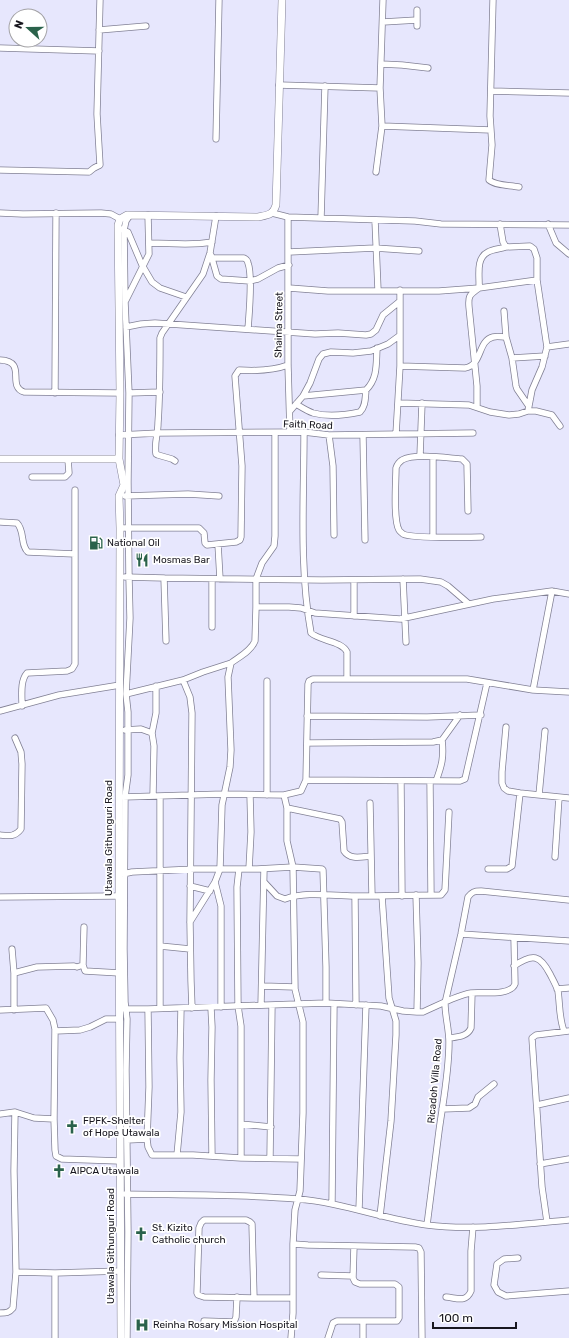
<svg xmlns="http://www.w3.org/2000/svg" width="569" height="1338" viewBox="0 0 569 1338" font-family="Rubik,sans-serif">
<rect width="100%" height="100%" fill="#e7e7fd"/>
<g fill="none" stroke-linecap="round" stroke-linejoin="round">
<!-- minor casing -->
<g stroke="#828195" stroke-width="7">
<path id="minor" d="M493,0L490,116L492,145L489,180C496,186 510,185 519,187
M383,22L417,20
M417,26V10
M99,30L146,26
M0,48L99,51
M381,64L402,65L428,68
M279,85L380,88
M492,91L569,93
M382,126L491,130
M216,139L219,0
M0,170L89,172L94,168L100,165L97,114L100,0
M376,172L382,126L380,88L383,0
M0,213L23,214L101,213L111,214L120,219
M272,213L288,217L415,221L441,224L569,225
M288,217V365L290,432
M321,218L325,86
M375,220L378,290
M500,224L503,242L506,247L530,246L534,249L537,258V280L547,347L542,367L532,390L528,411
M548,224L556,243L569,254
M118,228L128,232L142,265L152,282L160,288L186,297
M150,243C171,243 191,246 212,242
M289,252L375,248L419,251
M211,255L217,276L221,279L250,281L258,279L278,268L289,265
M212,258H244C247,260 247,259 248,263C253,276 249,314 248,329
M289,288L328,291H439L479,288L537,280
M125,301L124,230L126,221L130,215
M504,311L506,337L512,358L516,386L517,389L528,405
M126,327L141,324L155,323L315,334L338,333L366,335L371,334L376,330L383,315L399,302
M547,347L569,344
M512,358L545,356
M0,360C28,361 6,386 24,392L120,393
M400,366L465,368C483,365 477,341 493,337C497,336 502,337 506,337
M55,393L56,213
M129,393L160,392
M303,396L366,390C378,378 376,364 377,348
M398,403L469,405L490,412L509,415L519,414L528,411H536L552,415L560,426
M296,404C301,407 307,411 313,413C327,417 346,415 360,412C366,406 365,398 366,390
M477,407V386L469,307C468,295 470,295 479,288C480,278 475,258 488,252C493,249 500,249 506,247
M290,411L303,396L310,383L319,359L323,354L331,352L353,353L371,351L388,344L399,336
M304,432C304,499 299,567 311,633C320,641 342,641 347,652V679
M396,434L400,366V290
M119,435L159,433L304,432L329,435L473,433
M329,435L333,466L334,535
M363,435L365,540
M420,456L422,403
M433,457V536
M175,461L172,459L158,455L156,454C154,443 158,434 158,423C160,395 160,366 160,338L162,333L203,274L210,253L216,216
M32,477H65L69,473L68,459
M125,496L188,494L219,496
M468,511L467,464L462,459C447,458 415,453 402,460C399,462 397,465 396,468C396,480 393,520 399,530C399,531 402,533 403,534C412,539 468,537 481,537
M0,522L17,523C25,531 20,545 28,552L75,554V490
M120,528H199L204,533L205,543L207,545L236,542L240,540L241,537L242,466L235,376L239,370C255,371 272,371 288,365
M218,544L220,579
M125,577L164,578L322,580L420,579L441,582L448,586L469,604
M164,578L166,641
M212,579V627
M403,579L406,642
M256,607H289L301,608L315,613L400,619L493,599L552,591L569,594
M354,616V580
M183,680L190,697L192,713L190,922L191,981L192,1008
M533,690L552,591
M126,694L183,680L203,672L231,663
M22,706C22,695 20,681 27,673L67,671L72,669L75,664V554
M0,711L59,695L120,685
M307,716L427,717L481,715
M506,727L502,772V783L504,788L508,791L520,793L569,798
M125,730L141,729L152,733L154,746L153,796
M152,733L156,713V686
M307,743L433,742L442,740
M306,780L460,781L465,779L487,683
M401,781L402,896
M430,781L431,895
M436,781C442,765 444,757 442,740L460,715
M267,795V681
M284,795L287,808V841L293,867L295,989L303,1022V1113L300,1191L295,1210L293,1244
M539,795L545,731
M160,796V1008
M123,797L224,794L284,795L301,791L306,780L308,684L309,681L313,679H467L533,690L569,692
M370,803L372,896
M287,808L340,819L342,822L344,851C350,860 361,857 371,856
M0,835C9,836 15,837 21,829L22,764L21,752L15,738
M555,857L559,797
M239,869L237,887L238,1006L241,1026V1158
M249,869L251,832L250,795
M488,869H507L512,866L520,793
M123,874L132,872L195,869H257L293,867L322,869L323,870L326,967V1003
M215,882L221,906V1007
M264,882L277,896L285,899C307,891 332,896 355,896C384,896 412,895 441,895L445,890L449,812
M190,886L210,891
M416,895L418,963L417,1012
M355,896L356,1005
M0,897L119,896
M190,922L215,882L220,869L222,805L230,767L231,750L228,677L231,663C239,657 251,651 255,641L256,607V579L262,563L274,546L275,536V433
M461,934L569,941
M160,946L190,949
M12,949L14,973V1010
M83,965L84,927
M514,966C533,953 540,955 550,974C553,980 556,985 558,991C560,1005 559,1018 564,1031
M14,973L37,967L74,966L77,967L83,965L85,971L120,973
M263,986L295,987
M557,989L569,988
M261,1005L264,869
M211,1008L212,1027L211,1080L212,1156
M124,1009H148L326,1003L381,1006L403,1011L417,1012H423C437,1006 457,995 471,993C482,992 511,996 515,984L514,938
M0,1010L46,1008L53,1020L55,1029L54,1119L55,1150L56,1156L62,1159L120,1161
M55,1031L80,1030L90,1027L106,1019H120
M449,1038C457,1037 467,1037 471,1028L472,993
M537,1105L569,1098
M442,1109L469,1108L475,1104L478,1097L494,1084
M0,1114L15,1112L34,1118L54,1119
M241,1124L271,1127
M147,1139L148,1147L152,1155H193L241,1158L301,1159
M127,1140L147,1139L149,1087L148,1009
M177,1155L181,1112L180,1058L181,1008
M270,1158L272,1005
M540,1164L569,1159
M125,1194C182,1195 240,1194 297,1199C341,1202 383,1219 427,1225C473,1231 523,1224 569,1220
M332,1204L334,1004
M359,1210L366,1005
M380,1216L391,1121L396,1035V1021L389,998L382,896
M204,1220H246L250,1222L252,1224L254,1298L204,1297L198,1295L197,1293L199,1228L201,1223Z
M547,1222L542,1187L532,1038L536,1035L569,1031
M427,1225C431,1193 435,1162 439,1131C443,1102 449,1072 449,1042C449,1029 445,1016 445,1003L461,934L468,897C472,892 474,891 481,891L569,900
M518,1258L504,1259L497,1264L494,1285L498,1292L506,1296L569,1291
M16,1272L55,1273L121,1271
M321,1275L353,1276
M446,1297C457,1298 466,1303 471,1291V1251L473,1227
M254,1298H292
M0,1313C6,1313 9,1313 13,1308L16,1272L14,1171L15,1112
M204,1321L234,1322L236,1317L237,1297
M55,1338V1273
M127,1338L128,1232L126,1070L127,1019L125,1002L124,949L125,797L128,775V712L126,694L130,618L129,577L128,482L129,393L125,302L149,254L148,215
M291,1338L293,1313V1244L308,1245L415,1247L419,1248L421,1252L422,1338
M328,1338L333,1323L337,1321H397L399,1318V1287L395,1284H360L355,1282L353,1278L354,1246
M363,1338V1321"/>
</g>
<!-- tertiary casing -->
<g stroke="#828195" stroke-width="8">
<path id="tertiary" d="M0,459H119
M121,1338L119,896L120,528L119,496L124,485L119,459L120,393L118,225L120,219L127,215L258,217C268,215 273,215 276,205L282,0"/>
</g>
<!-- minor -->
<use href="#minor" stroke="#fff" stroke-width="5.5"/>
<!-- tertiary -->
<use href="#tertiary" stroke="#fff" stroke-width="7"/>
</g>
<!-- icons -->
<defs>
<g id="fuel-bare" transform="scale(1.08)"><path d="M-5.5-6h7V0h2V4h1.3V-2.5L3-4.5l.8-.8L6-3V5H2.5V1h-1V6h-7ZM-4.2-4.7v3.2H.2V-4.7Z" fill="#2a624b" stroke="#fff" stroke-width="2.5" paint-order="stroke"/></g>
<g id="restaurant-bare" transform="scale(1.08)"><path d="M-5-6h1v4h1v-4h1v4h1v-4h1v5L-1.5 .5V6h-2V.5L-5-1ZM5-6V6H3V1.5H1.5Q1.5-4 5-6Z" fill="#2a624b" stroke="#fff" stroke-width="2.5" paint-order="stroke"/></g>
<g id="church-bare" transform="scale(1.08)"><path d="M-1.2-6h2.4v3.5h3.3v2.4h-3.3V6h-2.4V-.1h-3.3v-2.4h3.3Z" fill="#2a624b" stroke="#fff" stroke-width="2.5" paint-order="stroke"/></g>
<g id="hospital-bare" transform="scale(1.08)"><path d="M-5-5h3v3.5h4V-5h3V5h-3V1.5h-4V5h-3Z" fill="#2a624b" stroke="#fff" stroke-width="2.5" paint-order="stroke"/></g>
</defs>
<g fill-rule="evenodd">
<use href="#fuel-bare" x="96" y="543"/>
<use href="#restaurant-bare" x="142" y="560"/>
<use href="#church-bare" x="72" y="1127"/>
<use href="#church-bare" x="59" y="1171"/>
<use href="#church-bare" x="141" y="1234"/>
<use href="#hospital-bare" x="142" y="1325"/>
</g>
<g text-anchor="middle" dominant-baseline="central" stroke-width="3.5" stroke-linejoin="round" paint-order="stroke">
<!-- street labels -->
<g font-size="10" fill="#18171f" stroke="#fff">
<text transform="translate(279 325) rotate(-89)">Shaima Street</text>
<text transform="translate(308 425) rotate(2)">Faith Road</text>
<text transform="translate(109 838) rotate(-90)">Utawala Githunguri Road</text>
<text transform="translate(435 1081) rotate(-85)">Ricadoh Villa Road</text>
<text transform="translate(111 1246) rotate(-90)">Utawala Githunguri Road</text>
</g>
<!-- poi labels -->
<g font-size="10" fill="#18171f" stroke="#fff" text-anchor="start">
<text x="107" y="543">National Oil</text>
<text x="153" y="560">Mosmas Bar</text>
<text x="83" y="1121">FPFK-Shelter<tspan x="83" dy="12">of Hope Utawala</tspan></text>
<text x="70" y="1171">AIPCA Utawala</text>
<text x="152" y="1228">St. Kizito<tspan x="152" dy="12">Catholic church</tspan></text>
<text x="153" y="1325">Reinha Rosary Mission Hospital</text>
</g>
</g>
<!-- north arrow -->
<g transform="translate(28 28) rotate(291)"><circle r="19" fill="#ffffff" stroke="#a3a2a5"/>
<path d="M0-3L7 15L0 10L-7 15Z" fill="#2a624b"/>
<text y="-6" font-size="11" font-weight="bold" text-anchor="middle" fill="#18171f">N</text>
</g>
<!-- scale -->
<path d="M433 1322v6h83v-6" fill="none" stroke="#18171f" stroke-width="2"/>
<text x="439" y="1322" font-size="12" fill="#18171f" stroke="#ffffff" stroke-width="3" paint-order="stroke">100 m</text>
</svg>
